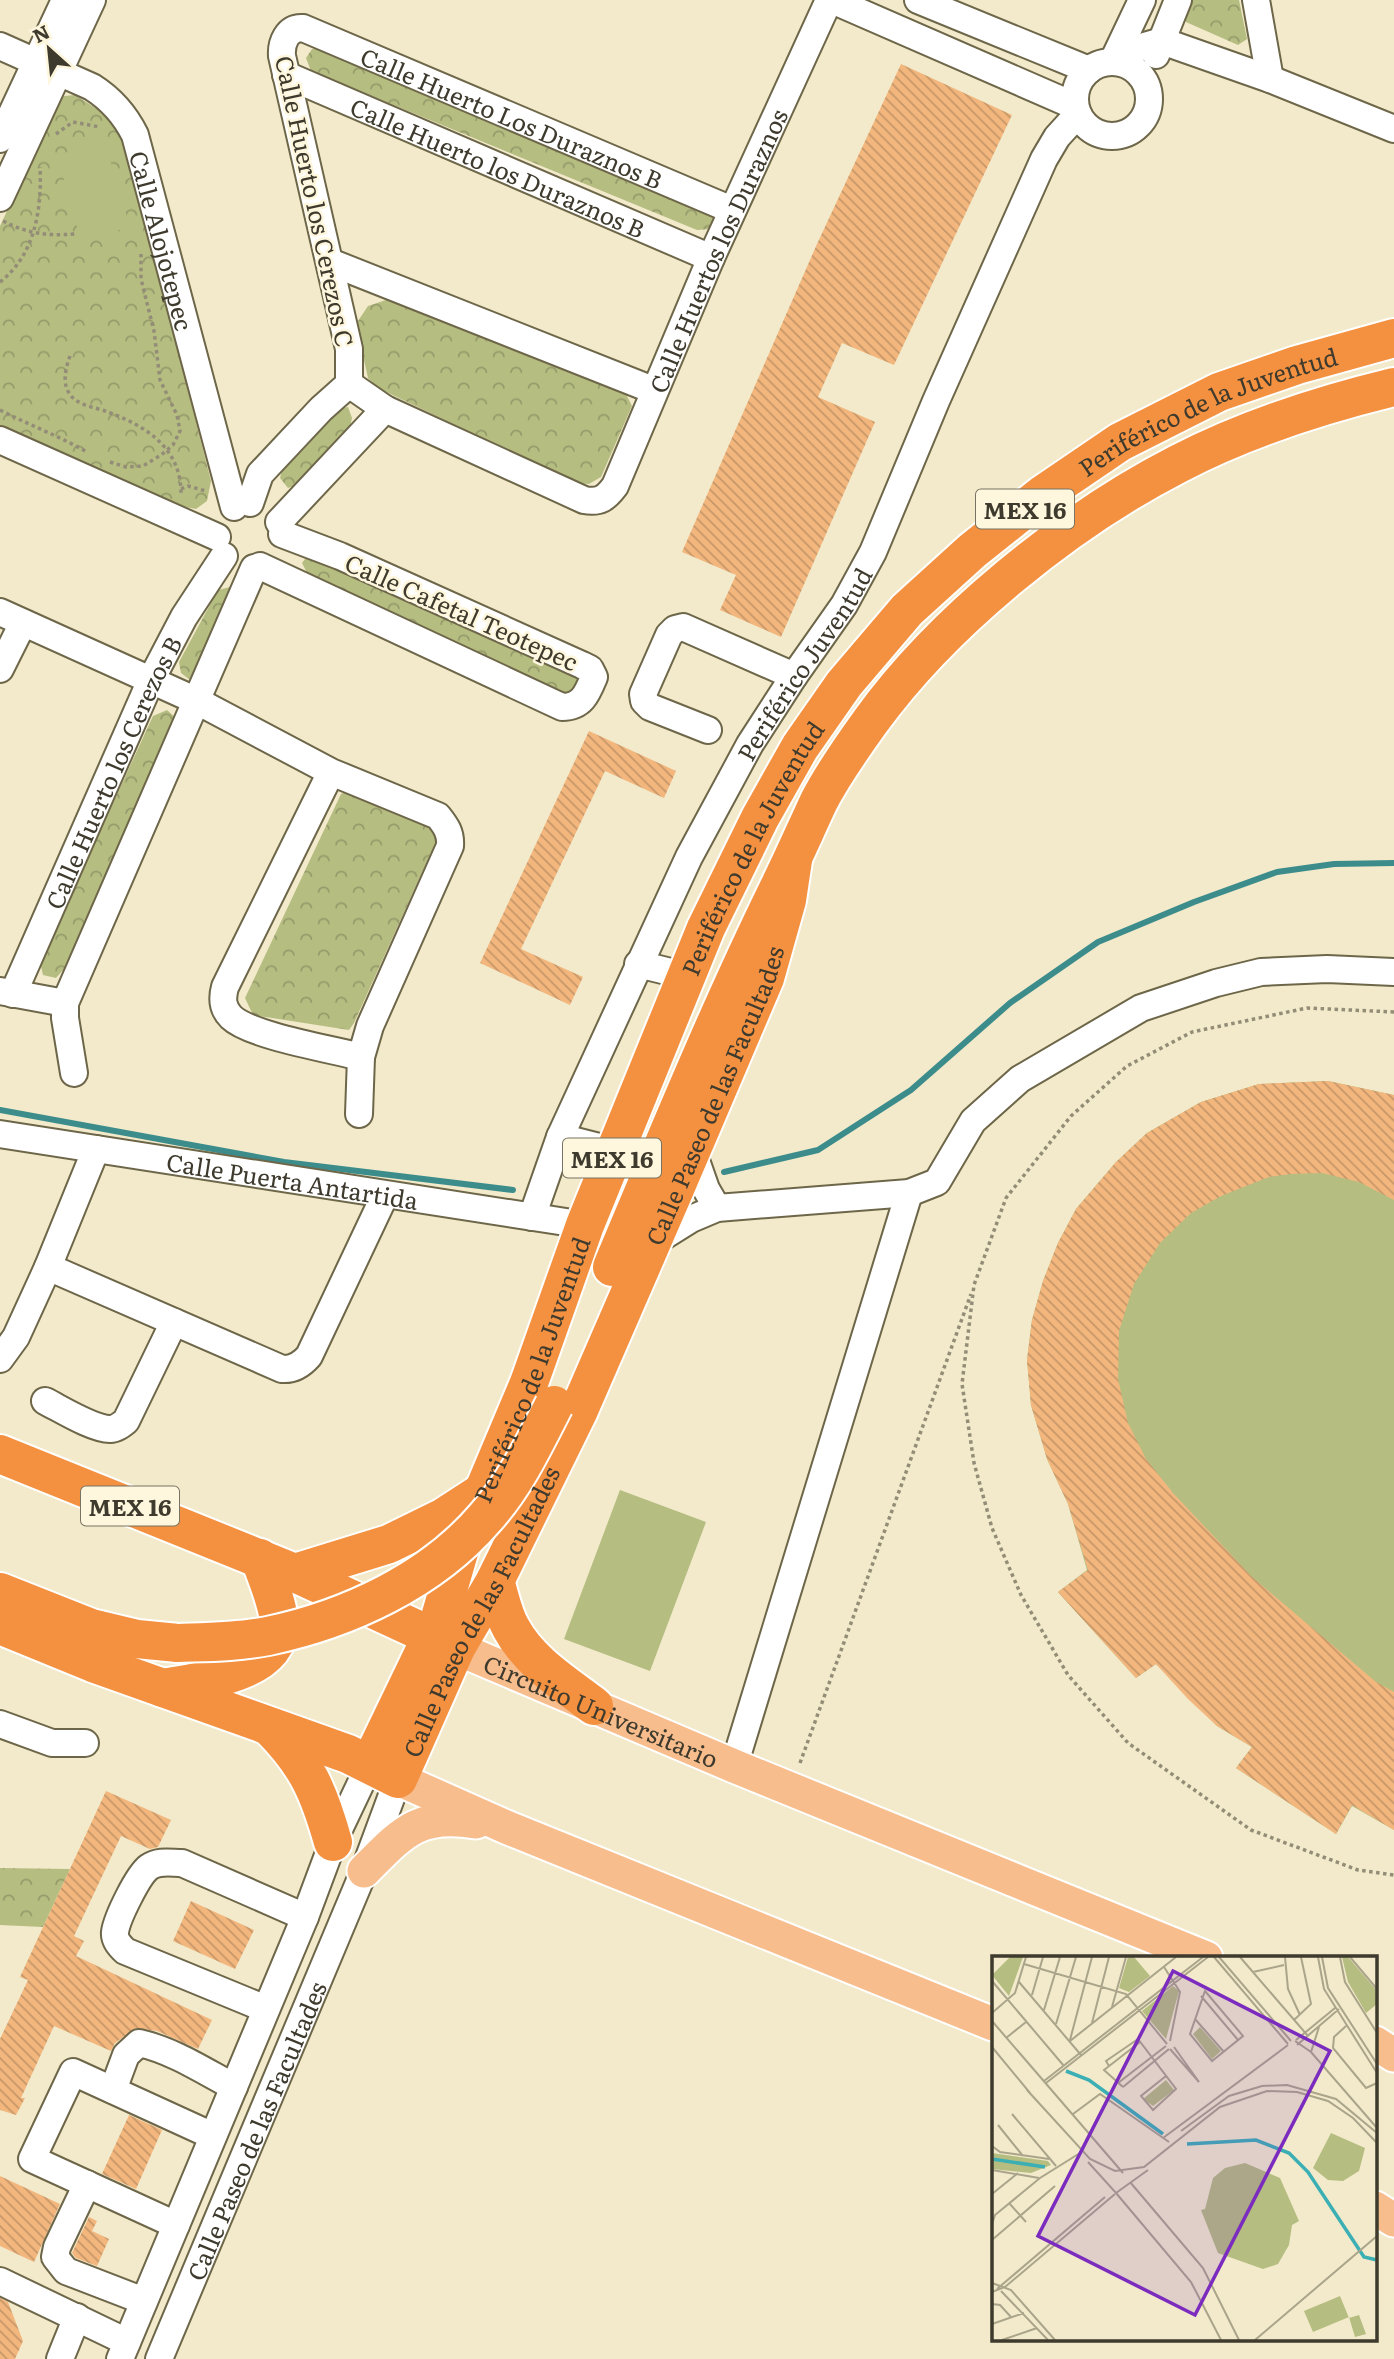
<svg xmlns="http://www.w3.org/2000/svg" width="1394" height="2359" viewBox="0 0 1394 2359" font-family="Literata,serif">
<defs>
<pattern id="park-crowns" width="20" height="18" patternUnits="userSpaceOnUse" patternTransform="scale(1.75)"><rect width="20" height="18" fill="#b5bd81"/><path d="M2 6a3 3 0 1 1 6 0M12 15a3 3 0 1 1 6 0" fill="none" stroke="#959b6a"/></pattern>
<pattern id="building-back-hatch" width="6" height="6" patternUnits="userSpaceOnUse" patternTransform="scale(1.75)"><rect width="6" height="6" fill="#f3b77e"/><path d="M-1 5l2 2M0 0l6 6M5-1l2 2" fill="none" stroke="#c69668"/></pattern>
</defs>
<rect width="100%" height="100%" fill="#f2eaca"/>
<!-- park -->
<path fill="url(#park-crowns)" d="M1189,0H1239L1247,39L1238,45L1186,22L1185,11Z
M323,48L717,218L711,229L697,230L311,71L306,58L312,49Z
M75,95L113,119L123,134L211,481L207,501L196,509L180,506L0,425V226L56,105L64,96Z
M389,299L625,392L632,406L601,477L589,484L576,483L378,388L368,378L356,324L368,306Z
M348,407L352,418L349,432L299,484L288,488L280,478L283,466L330,411Z
M308,555L581,676L586,688L566,700L310,579L302,563Z
M230,587L234,593L201,673L190,680L181,673L179,662L218,590Z
M167,710L178,720L64,969L56,978L43,975L40,962L153,716Z
M353,789L432,827L438,837L354,1023L349,1030L253,1015L245,998L341,794Z
M0,1868L70,1869L43,1927L0,1925Z"/>
<!-- pitch -->
<path fill="#b5bd81" d="M105,142L130,227L81,241L57,155Z
M1328,1081L1394,1095V1830L1352,1806L1336,1834L1236,1768L1252,1747L1217,1726L1156,1664L1136,1678L1058,1592L1087,1570L1068,1504L1047,1459L1031,1405L1027,1360L1032,1320L1043,1281L1058,1243L1076,1209L1116,1162L1147,1133L1201,1102L1259,1084Z
M620,1490L706,1522L650,1671L564,1639Z"/>
<g fill="none" stroke-linecap="round" stroke-linejoin="round">
<!-- stream -->
<path stroke="#3d8c8c" stroke-width="6" d="M0,1110L284,1162L513,1190
M724,1172L818,1150L911,1090L1010,1003L1098,942L1194,902L1277,872L1334,864L1394,863"/>
</g>
<!-- building -->
<path fill="url(#building-back-hatch)" d="M901,64L1012,115L894,365L842,343L818,397L875,422L781,637L720,610L736,575L682,552L817,244Z
M589,731L676,771L664,798L605,771L521,949L583,977L570,1005L480,963Z
M1328,1081L1394,1095V1200L1359,1182L1322,1173L1291,1174L1269,1177L1221,1196L1191,1213L1160,1243L1134,1284L1119,1331L1118,1379L1128,1423L1146,1459L1173,1493L1252,1577L1376,1682L1394,1692V1830L1352,1805L1336,1834L1236,1768L1252,1747L1217,1726L1188,1699L1156,1664L1136,1678L1058,1592L1088,1570L1068,1504L1047,1459L1031,1405L1027,1360L1032,1320L1043,1281L1058,1243L1076,1209L1116,1162L1147,1133L1201,1102L1259,1084Z
M106,1791L171,1820L158,1847L150,1849L121,1836L74,1936L84,1941L76,1956L212,2020L198,2049L157,2031L136,2028L115,2043L111,2051L54,2026L21,2098H25L16,2115L0,2110V2039L28,1980L20,1977Z
M191,1901L254,1930L235,1969L173,1941Z
M129,2115L162,2130L136,2189L102,2174Z
M0,2176L60,2204L34,2262L0,2246Z
M89,2217L97,2221L92,2231L109,2239L97,2266L76,2258L72,2253Z
M0,2298L8,2302L23,2341L15,2359H0Z"/>
<g fill="none" stroke-linecap="round" stroke-linejoin="round">
<!-- minor casing -->
<g stroke="#6d6649" stroke-width="30">
<g id="minor">
<path d="M832,0L1075,106"/>
<path d="M918,0L1089,70"/>
<path d="M1256,0L1270,79"/>
<path id="s1" d="M0,46L92,87C111,99 125,115 135,135L234,507"/>
<path d="M1117,54L1162,41L1270,79L1394,129"/>
<path d="M1156,55L1178,0"/>
<path d="M1113,61L1142,0"/>
<circle cx="1112" cy="99" r="37"/>
<path id="s2" d="M286,75L711,258"/>
<path d="M0,139L65,0"/>
<path d="M0,198L92,0"/>
<path d="M330,262L653,390"/>
<path id="s3" d="M349,384L385,409L584,500C600,503 606,498 615,486L711,258L829,0"/>
<path d="M0,440L217,537"/>
<path id="s4" d="M250,503L260,474L321,409L349,384V349L282,56C281,43 287,27 303,28L732,210"/>
<path d="M279,522L385,409"/>
<path d="M260,566L562,707C582,707 587,694 594,677L590,669L582,665L340,556L282,534"/>
<path d="M0,612L197,701L331,772L438,816C446,826 451,833 450,846L370,1026L361,1057C331,1049 251,1036 231,1017C222,1008 222,998 225,987L331,772"/>
<path d="M0,669L23,623"/>
<path d="M708,730L650,707L644,701L643,694L669,635L675,629L683,627L794,676"/>
<path d="M638,964L687,976"/>
<path d="M0,991L65,1003"/>
<path id="s5" d="M13,994L151,680L184,617L224,556"/>
<path d="M74,1073L65,1018V1003L254,568"/>
<path d="M359,1114L361,1057"/>
<path id="s6" d="M0,1134L585,1225"/>
<path d="M560,1137L615,1151"/>
<path d="M692,1149L706,1189L717,1208"/>
<path id="s7" d="M532,1217L560,1137L689,857L750,744L794,676L844,605L873,552L936,401L1044,159L1057,137L1078,114"/>
<path d="M651,1244L691,1219L717,1208L909,1193L937,1182L973,1121L1020,1079L1141,1008L1216,983L1261,972L1327,969L1394,972"/>
<path d="M48,1267L282,1369C294,1370 302,1364 309,1356L385,1195"/>
<path d="M0,1359L16,1337L48,1267L96,1149"/>
<path d="M45,1401C61,1409 93,1429 110,1429C116,1429 121,1425 126,1421L174,1322"/>
<path d="M0,1724L52,1743H85"/>
<path d="M734,1766L909,1193"/>
<path d="M266,2009L125,1951C120,1946 114,1940 115,1932C117,1918 138,1875 149,1867C159,1860 171,1863 182,1863L305,1917"/>
<path d="M113,2090L126,2055L139,2043C172,2050 204,2071 234,2087"/>
<path d="M87,2184L57,2247L55,2257L66,2271L144,2301"/>
<path d="M176,2225L32,2159L73,2072L213,2136"/>
<path d="M0,2281L127,2342"/>
<path d="M60,2359L77,2317"/>
<path d="M120,2359L305,1917L333,1842L370,1764"/>
<path id="s8" d="M159,2359L364,1871L398,1779"/>
</g>
</g>
<!-- major casing -->
<g stroke="#fff" stroke-width="37">
<g id="major">
<path id="s9" d="M456,1648L734,1766L1206,1958"/>
<path d="M398,1779L506,1827L993,2024"/>
<path d="M364,1871C402,1833 418,1812 476,1822"/>
<path d="M1375,2043L1394,2055"/>
<path d="M1375,2208L1394,2220"/>
</g>
</g>
<!-- highway casing -->
<g stroke="#fff" stroke-width="42">
<g id="highway">
<path d="M612,1267C665,1141 717,1014 777,891C792,861 805,831 819,801C833,774 852,747 870,722C942,622 1067,521 1178,464C1245,429 1320,405 1394,387"/>
<path d="M0,1454L295,1573L455,1647"/>
<path d="M295,1573L389,1544L444,1517L481,1493L486,1499"/>
<path d="M495,1581C500,1596 503,1614 511,1628C529,1662 564,1683 594,1706"/>
<path d="M0,1592L91,1628L137,1639L178,1643"/>
<path id="s10" d="M0,1625L93,1663L348,1754L398,1779L456,1648L495,1581L579,1410L675,1189L765,978L787,900L793,860"/>
<path d="M163,1688C199,1681 284,1674 279,1621C277,1600 266,1577 260,1558"/>
<path d="M270,1727C307,1764 319,1792 333,1842"/>
<path id="s11" d="M370,1764L439,1621L462,1542L529,1383L585,1225L706,928L760,818L800,747L844,684L907,610L972,551L1042,495L1120,442L1219,392L1297,365L1394,338"/>
</g>
</g>
<!-- path -->
<path stroke="#938d77" stroke-width="3.5" stroke-dasharray="3.5 3.5" stroke-linecap="butt" d="M56,134L73,122L100,127
M3,221C29,234 46,236 75,234
M0,282C35,255 42,209 40,167
M70,356C66,367 62,382 69,393C77,406 95,407 108,412C148,427 182,449 181,496
M0,410C29,425 59,436 87,452
M110,462L126,467L143,466L161,455L173,445L180,431L177,415L160,380L154,331L141,279V254
M181,489L188,486L206,491
M1394,1012L1307,1008L1192,1032L1127,1066L1071,1116L1006,1198L974,1285L962,1384L974,1463L992,1528L1021,1595L1068,1675L1128,1743L1251,1830L1358,1870L1394,1875
M800,1763L971,1294"/>
<!-- minor -->
<use href="#minor" stroke="#fff" stroke-width="26"/>
<!-- major -->
<use href="#major" stroke="#f8bd8c" stroke-width="33"/>
<!-- highway -->
<use href="#highway" stroke="#f49140" stroke-width="38"/>
<!-- highway-bridge casing -->
<g stroke="#fff" stroke-width="42" stroke-linecap="butt">
<path id="highway-bridge" d="M178,1643C207,1642 238,1642 268,1636C348,1619 431,1581 485,1518C515,1485 534,1444 554,1405"/>
</g>
<!-- highway-bridge -->
<use href="#highway-bridge" stroke="#f49140" stroke-width="38"/>
</g>
<g text-anchor="middle" dominant-baseline="central" stroke-width="5" stroke-linejoin="round" paint-order="stroke">
<!-- shield labels -->
<g fill="#fef7dd" stroke="#787362" stroke-width="2">
<rect x="976" y="489.5" width="98" height="39" rx="5"/>
<rect x="563" y="1138.5" width="98" height="39" rx="5"/>
<rect x="81" y="1486.5" width="98" height="39" rx="5"/>
</g>
<g font-size="23" font-weight="bold" fill="#3e3a2d">
<text x="1025" y="509">MEX 16</text>
<text x="612" y="1158">MEX 16</text>
<text x="130" y="1506">MEX 16</text>
</g>
<!-- street labels -->
<g font-size="24" fill="#3e3a2d" stroke="#fef7dd">
<text stroke="none"><textPath href="#s4" startOffset="760">Calle Huerto Los Duraznos B</textPath></text>
<text stroke="none"><textPath href="#s2" startOffset="231">Calle Huerto los Duraznos B</textPath></text>
<text transform="translate(316 201) rotate(78)">Calle Huerto los Cerezos C</text>
<text stroke="none"><textPath href="#s1" startOffset="275">Calle Alojotepec</textPath></text>
<text stroke="none"><textPath href="#s3" startOffset="556">Calle Huertos los Duraznos</textPath></text>
<text stroke="none"><textPath href="#s11" startOffset="1645">Periférico de la Juventud</textPath></text>
<text transform="translate(462 611) rotate(24)">Calle Cafetal Teotepec</text>
<text stroke="none"><textPath href="#s7" startOffset="618">Periférico Juventud</textPath></text>
<text stroke="none"><textPath href="#s5" startOffset="243">Calle Huerto los Cerezos B</textPath></text>
<text stroke="none"><textPath href="#s11" startOffset="994">Periférico de la Juventud</textPath></text>
<text stroke="none"><textPath href="#s10" startOffset="1181">Calle Paseo de las Facultades</textPath></text>
<text stroke="none"><textPath href="#s6" startOffset="296">Calle Puerta Antartida</textPath></text>
<text stroke="none"><textPath href="#s11" startOffset="427">Periférico de la Juventud</textPath></text>
<text stroke="none"><textPath href="#s10" startOffset="614">Calle Paseo de las Facultades</textPath></text>
<text stroke="none"><textPath href="#s9" startOffset="158">Circuito Universitario</textPath></text>
<text stroke="none"><textPath href="#s8" startOffset="248">Calle Paseo de las Facultades</textPath></text>
</g>
</g>
<!-- overview -->
<g transform="translate(992 1956)">
<rect width="385" height="385" fill="#f2eaca"/>
<path d="M136,1H142L158,20L137,36L127,32ZM350,1H356L385,35V48L374,57L356,26ZM181,30L187,35L174,83L150,55ZM208,71L229,95L220,103L201,78ZM174,124L182,134L161,150L151,143ZM0,197L56,205L59,209L39,217L0,213Z" fill="#b5bd81"/>
<path d="M18,1H31L17,40L0,19ZM339,177L373,192L367,215L351,225L336,224L321,212ZM253,207L288,222L307,265L300,269L297,289L286,308L271,313L226,297L209,254L213,253L221,222L233,212ZM348,340L357,362L367,359L374,378L363,381L357,361L321,376L312,355Z" fill="#b5bd81"/>
<path fill="none" stroke="#3cafb5" stroke-width="3.5" d="M74,115L97,124L171,178M195,188L264,184L297,197L316,216L372,301L385,304M0,203L53,211"/>
<path fill="none" stroke="#aaa48b" stroke-width="2" d="M222,1L296,88M227,1L299,85M248,1L316,80M293,1L296,33L308,59M326,1L332,33L385,117M330,1L336,32L385,108M348,1L353,26L385,77M358,1L385,33M32,8L134,38L175,88M172,11L188,36L178,85M261,16L292,9M0,25L72,110M27,26L89,99M213,35L251,80L220,105L198,78ZM40,39L51,1M209,40L246,84M120,51L134,1M52,54L68,1M0,57L23,37L34,1M203,63L232,96M302,64L319,48L309,1M0,65L131,217M100,67L117,1M64,68L84,1M354,70L342,81L341,92L374,132L385,127M14,82L34,66M78,84L100,1M304,84L343,52M78,85L184,1M303,85L319,96L385,172M305,89L347,53M0,91L38,137M178,93L207,126L182,91M319,96L327,71M117,110L114,105L146,83L184,133L161,154L149,140L174,120M52,125L211,1M54,127L216,1M126,127L174,90M131,131L112,114L148,86M131,131L177,93M35,134L98,203L123,215L152,211L228,151L275,135L305,136L336,145L361,162L385,187M20,158L64,210M81,158L108,138L177,186M6,169L31,200M189,175L237,140L270,130L295,129L344,143L385,177M171,182L296,89M0,190L8,196L57,203M96,206L124,237L156,214M0,214L47,222M138,226L211,312L247,384M124,237L199,326L229,384M0,238L26,217M17,247L34,266M0,268L3,259L48,222L88,197M0,284L63,230M0,327L19,334L63,384M5,333L113,241M9,335L56,384M0,336L13,331L123,238M0,348L8,349L19,361M0,368L32,357M10,384L45,372M263,384L385,280"/>
<path fill="#7b2cbf" fill-opacity="0.15" stroke="#7b2cbf" stroke-width="3.5" d="M181,15L338,95L203,359L46,280Z"/>
<rect width="385" height="385" fill="none" stroke="#3e3a2d" stroke-width="3.5"/>
</g>
<!-- north arrow -->
<g transform="translate(49 49) rotate(333)" stroke="#fef7dd" stroke-width="5" paint-order="stroke">
<path d="M0-5L12 26L0 18L-12 26Z" fill="#3e3a2d"/>
<text y="-10" font-size="19" font-weight="bold" text-anchor="middle" fill="#3e3a2d">N</text>
</g>
</svg>
